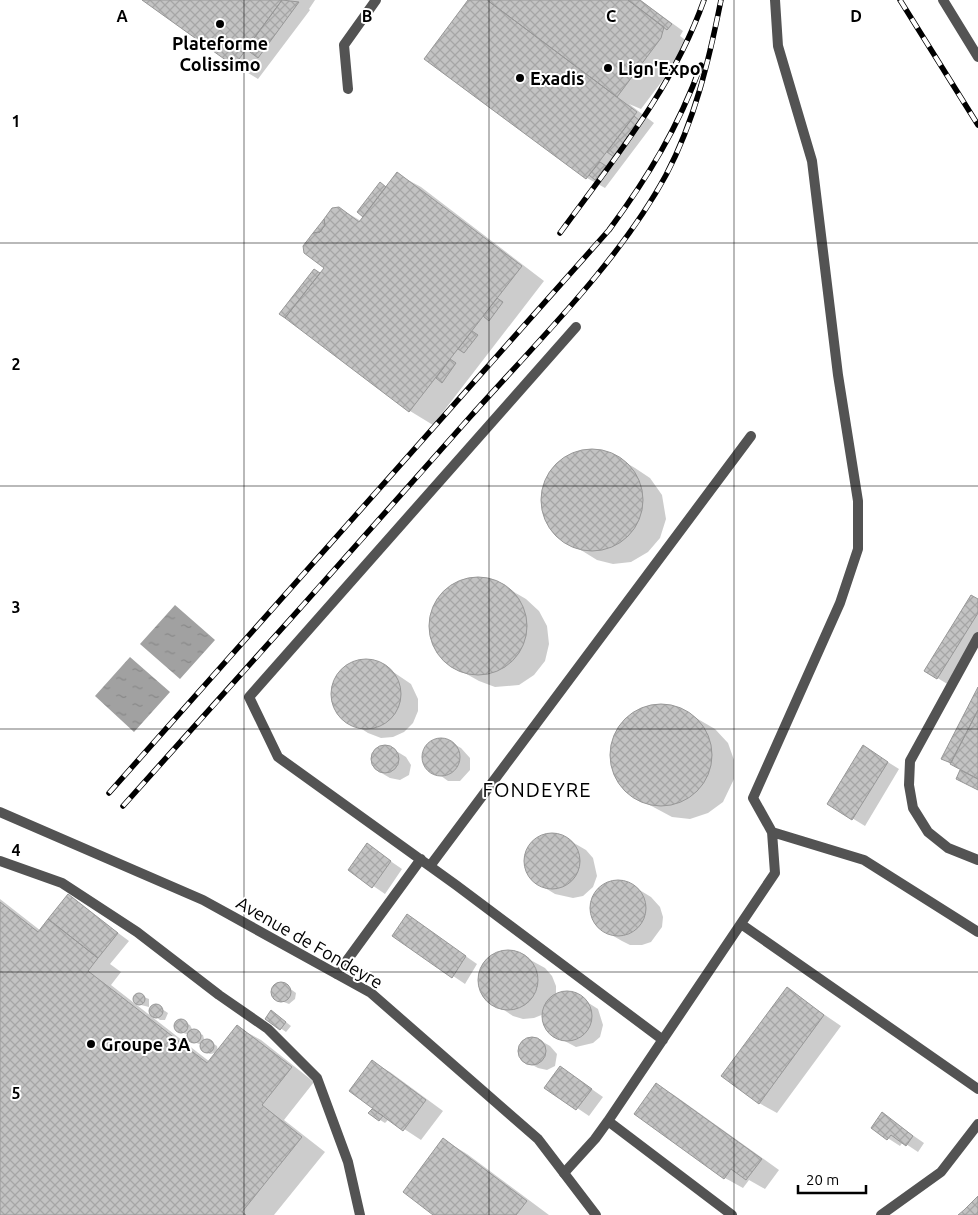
<svg xmlns="http://www.w3.org/2000/svg" width="978" height="1215" viewBox="0 0 978 1215" font-family="Ubuntu,sans-serif">
<defs>
<pattern id="water-ripples" width="26" height="14" patternUnits="userSpaceOnUse" patternTransform="scale(1.25)"><rect width="26" height="14" fill="#a1a1a1"/><path d="M2 4q2-2 4 0t4 0M15 11q2-2 4 0t4 0" fill="none" stroke="#898989"/></pattern>
<pattern id="building-cross-hatch" width="8" height="8" patternUnits="userSpaceOnUse" patternTransform="scale(1.25)"><rect width="8" height="8" fill="#c3c3c3"/><path d="M0 0l8 8M0 8l8-8" fill="none" stroke="#a6a6a6"/></pattern>
</defs>
<rect width="100%" height="100%" fill="#fff"/>
<!-- water -->
<path fill="url(#water-ripples)" d="M175,605L215,640L180,679L140,644Z
M130,657L170,692L134,732L95,696Z"/>
<!-- shadow -->
<path fill="#0003" d="M144,0H315L309,9L310,10L258,79L235,65Z
M469,0H640L683,31L680,36L687,41L684,52L641,109L629,104L654,123L605,188L587,178L425,59Z
M397,174L421,187L544,281L433,425L410,411L281,314L315,271L321,274L325,268L339,208L361,221Z
M591,451L611,454L635,468L650,478L662,495L666,519L660,538L648,552L631,562L613,564L597,560L555,534L546,519L542,497L547,479L557,465L573,454Z
M479,579L502,585L526,599L539,611L547,626L549,644L545,661L534,675L519,685L495,687L479,681L454,667L441,656L433,640L431,622L435,605L446,591L461,582Z
M978,600V639L949,685L926,671Z
M358,661H371L383,665L411,684L418,699V711L413,723L404,732L393,737L381,738L368,733L340,715L333,699L334,687L338,675L347,666Z
M667,705L691,715L715,729L728,743L734,760V779L723,802L708,813L690,819L672,817L631,795L618,781L611,764L612,745L619,728L632,714L649,706Z
M435,741H448L461,748L470,758V770L460,781H448L426,765L425,752Z
M388,746L406,757L411,765L409,775L400,780L390,778L378,771L372,763L374,753L381,747Z
M875,754L899,769L865,826L829,804Z
M546,835H558L567,839L586,850L593,858L597,876L593,887L583,896L573,898L555,894L537,883L526,868L525,856L529,846L537,838Z
M367,845L402,869L385,894L350,870Z
M613,882H624L633,886L651,897L660,907L663,917L662,927L651,942L642,945H630L622,941L603,930L592,914V903L595,894L604,885Z
M68,896L129,941L110,964L121,972L111,985L210,1062L216,1053L210,1054L205,1051L202,1045L191,1041L189,1035L178,1031L176,1027L180,1021L190,1025L193,1031L203,1035L205,1043L211,1042L217,1046L218,1051L237,1027L261,1040L314,1082L284,1120L325,1152L274,1215H0V899L41,931Z
M408,916L477,964L465,984L394,936Z
M505,951L516,952L545,968L552,976L556,986V996L561,993H573L598,1009L603,1025L600,1037L593,1043L576,1047L553,1035L547,1028L544,1014L534,1018L523,1019L513,1016L486,998L481,988L480,977L484,964L495,954Z
M279,984L285,985L296,993L295,999L289,1004L276,999L273,994L274,988Z
M787,989L841,1026L777,1113L759,1103Z
M139,995L149,999V1007L137,1004L135,997Z
M159,1007L168,1013L165,1020H160L151,1013L152,1009Z
M277,1015L291,1026L286,1032L266,1018Z
M529,1039H538L550,1046L557,1054L555,1066L547,1070L538,1068L525,1061L520,1054L522,1044Z
M372,1062L390,1072L443,1111L421,1140L389,1119L385,1123L380,1120L382,1113Z
M560,1067L603,1097L589,1116L546,1087Z
M657,1085L674,1095L779,1170L765,1189L749,1180L743,1188L725,1178L636,1114Z
M882,1114L924,1143L918,1152L903,1142L900,1146L872,1128Z
M444,1140L467,1154L549,1215H435Z"/>
<!-- building -->
<path fill="url(#building-cross-hatch)" stroke="#979797" d="M142,0H282L234,66Z
M282,0L299,2L258,58L246,49Z
M468,0H487L637,112L586,179L424,59Z
M487,0H628L664,27L661,38L617,97Z
M628,0H640L672,24L667,30Z
M634,116L640,121L639,124L614,157L607,152Z
M600,162L606,166L595,180L589,175Z
M397,172L522,266L409,412L285,318L324,268L304,253L303,246L313,233L320,232L325,225L324,219L332,208L339,207L359,222Z
M380,182L386,187L363,217L357,212Z
M324,219L325,225L320,232L313,233Z
M314,269L320,273L285,318L279,314Z
M497,298L503,302L489,321L483,316Z
M472,331L478,335L464,353L458,349Z
M450,359L456,363L442,383L436,378Z
M541 500a51 51 0 1 1 102 0a51 51 0 1 1-102 0Z
M429 626a49 49 0 1 1 98 0a49 49 0 1 1-98 0Z
M971,595L978,599V613L937,679L924,671Z
M331 694a35 35 0 1 1 70 0a35 35 0 1 1-70 0Z
M978,687V710L951,763L941,759Z
M610 755a51 51 0 1 1 102 0a51 51 0 1 1-102 0Z
M978,710V779L950,764Z
M422 757a19 19 0 1 1 38 0a19 19 0 1 1-38 0Z
M371 759a14 14 0 1 1 28 0a14 14 0 1 1-28 0Z
M863,745L888,762L852,820L827,804Z
M960,770L978,779V790L956,779Z
M524 861a28 28 0 1 1 56 0a28 28 0 1 1-56 0Z
M367,843L391,861L372,888L348,870Z
M590 908a28 28 0 1 1 56 0a28 28 0 1 1-56 0Z
M68,894L118,933L98,958L48,919Z
M0,902L38,932L48,919L98,958L88,971L207,1063L237,1025L292,1067L262,1105L302,1137L242,1212L246,1215H0Z
M407,914L466,956L452,978L392,936Z
M478 980a30 30 0 1 1 60 0a30 30 0 1 1-60 0Z
M271 992a10 10 0 1 1 20 0a10 10 0 1 1-20 0Z
M787,987L824,1015L759,1104L721,1076Z
M542 1016a25 25 0 1 1 50 0a25 25 0 1 1-50 0Z
M133 999a6 6 0 1 1 12 0a6 6 0 1 1-12 0Z
M149 1011a7 7 0 1 1 14 0a7 7 0 1 1-14 0Z
M271,1010L286,1022L280,1030L265,1019Z
M174 1026a7 7 0 1 1 14 0a7 7 0 1 1-14 0Z
M187 1036a7 7 0 1 1 14 0a7 7 0 1 1-14 0Z
M518 1051a14 14 0 1 1 28 0a14 14 0 1 1-28 0Z
M200 1046a7 7 0 1 1 14 0a7 7 0 1 1-14 0Z
M372,1060L426,1100L403,1131L349,1091Z
M560,1066L592,1089L576,1110L544,1088Z
M656,1083L762,1159L746,1180L731,1169L724,1179L634,1114Z
M372,1109L383,1116L379,1121L368,1113Z
M882,1112L913,1136L906,1146L891,1135L887,1140L871,1128Z
M443,1138L527,1201L516,1215H433L403,1192Z
M978,1196V1215H958L964,1210Z"/>
<g fill="none" stroke-linecap="round" stroke-linejoin="round">
<!-- lane -->
<path stroke="#535353" stroke-width="10" d="M576,327L249,697L278,757L456,885L663,1040
M978,637L910,761L909,785L913,808L928,832L948,848L978,860
M772,832L864,860L978,932
M0,861L62,883L137,932L219,995L268,1029L317,1078L348,1162L360,1215
M430,866L751,436
M741,924L978,1089
M337,974L421,859
M608,1121L732,1215
M564,1173L595,1139L608,1121L775,873L772,832L753,798L840,603L858,549V501L838,375L812,161L778,46L775,0
M881,1215L941,1172L978,1124"/>
<!-- street -->
<path stroke="#535353" stroke-width="10" d="M943,0L978,57
M348,89L344,45L376,0
M0,812L203,900L371,993L538,1139L596,1215"/>
<!-- rail casing -->
<g stroke="#000" stroke-width="5.5">
<path id="rail" d="M900,0L978,125
M560,233C614,159 673,88 704,0
M109,793L609,230C648,177 678,128 701,65
M123,806C239,677 355,547 470,417C536,343 619,262 666,175C695,120 709,60 721,0"/>
</g>
<!-- rail -->
<use href="#rail" stroke="#fff" stroke-width="4" stroke-dasharray="11" stroke-linecap="butt"/>
</g>
<!-- grid -->
<path fill="none" stroke="#000" stroke-width="1" stroke-opacity="0.55" d="M244,0V1215M489,0V1215M734,0V1215M0,243H978M0,486H978M0,729H978M0,972H978"/>
<!-- markers -->
<g fill="#000" stroke="#fff" stroke-width="2">
<circle cx="220" cy="24" r="5"/>
<circle cx="608" cy="68" r="5"/>
<circle cx="520" cy="78" r="5"/>
<circle cx="91" cy="1044" r="5"/>
</g>
<g text-anchor="middle" dominant-baseline="central" stroke-width="4" stroke-linejoin="round" paint-order="stroke">
<!-- poi labels -->
<g font-size="18" font-weight="bold" fill="#000" stroke="#fff" text-anchor="start">
<text x="220" y="43" text-anchor="middle">Plateforme<tspan x="220" dy="21">Colissimo</tspan></text>
<text x="618" y="68">Lign'Expo</text>
<text x="530" y="78">Exadis</text>
<text x="101" y="1044">Groupe 3A</text>
</g>
<!-- street labels -->
<g font-size="18" fill="#000" stroke="#fff">
<text transform="translate(310 942) rotate(30)">Avenue de Fondeyre</text>
</g>
<!-- quarter labels -->
<g font-size="20" letter-spacing="1" fill="#000" stroke="#fff">
<text x="537" y="789">FONDEYRE</text>
</g>
</g>
<g font-size="16" text-anchor="middle" font-weight="bold" fill="#000" stroke="#fff" stroke-width="4" stroke-linejoin="round" paint-order="stroke">
<text x="122" y="22">A</text>
<text x="367" y="22">B</text>
<text x="611" y="22">C</text>
<text x="856" y="22">D</text>
<text x="16" y="127">1</text>
<text x="16" y="370">2</text>
<text x="16" y="613">3</text>
<text x="16" y="856">4</text>
<text x="16" y="1099">5</text>
</g>
<!-- scale -->
<path d="M798 1185v8h68v-8" fill="none" stroke="#000000" stroke-width="2.5"/>
<text x="806" y="1185" font-size="15" fill="#000000" stroke="#ffffff" stroke-width="4" paint-order="stroke">20 m</text>
</svg>
